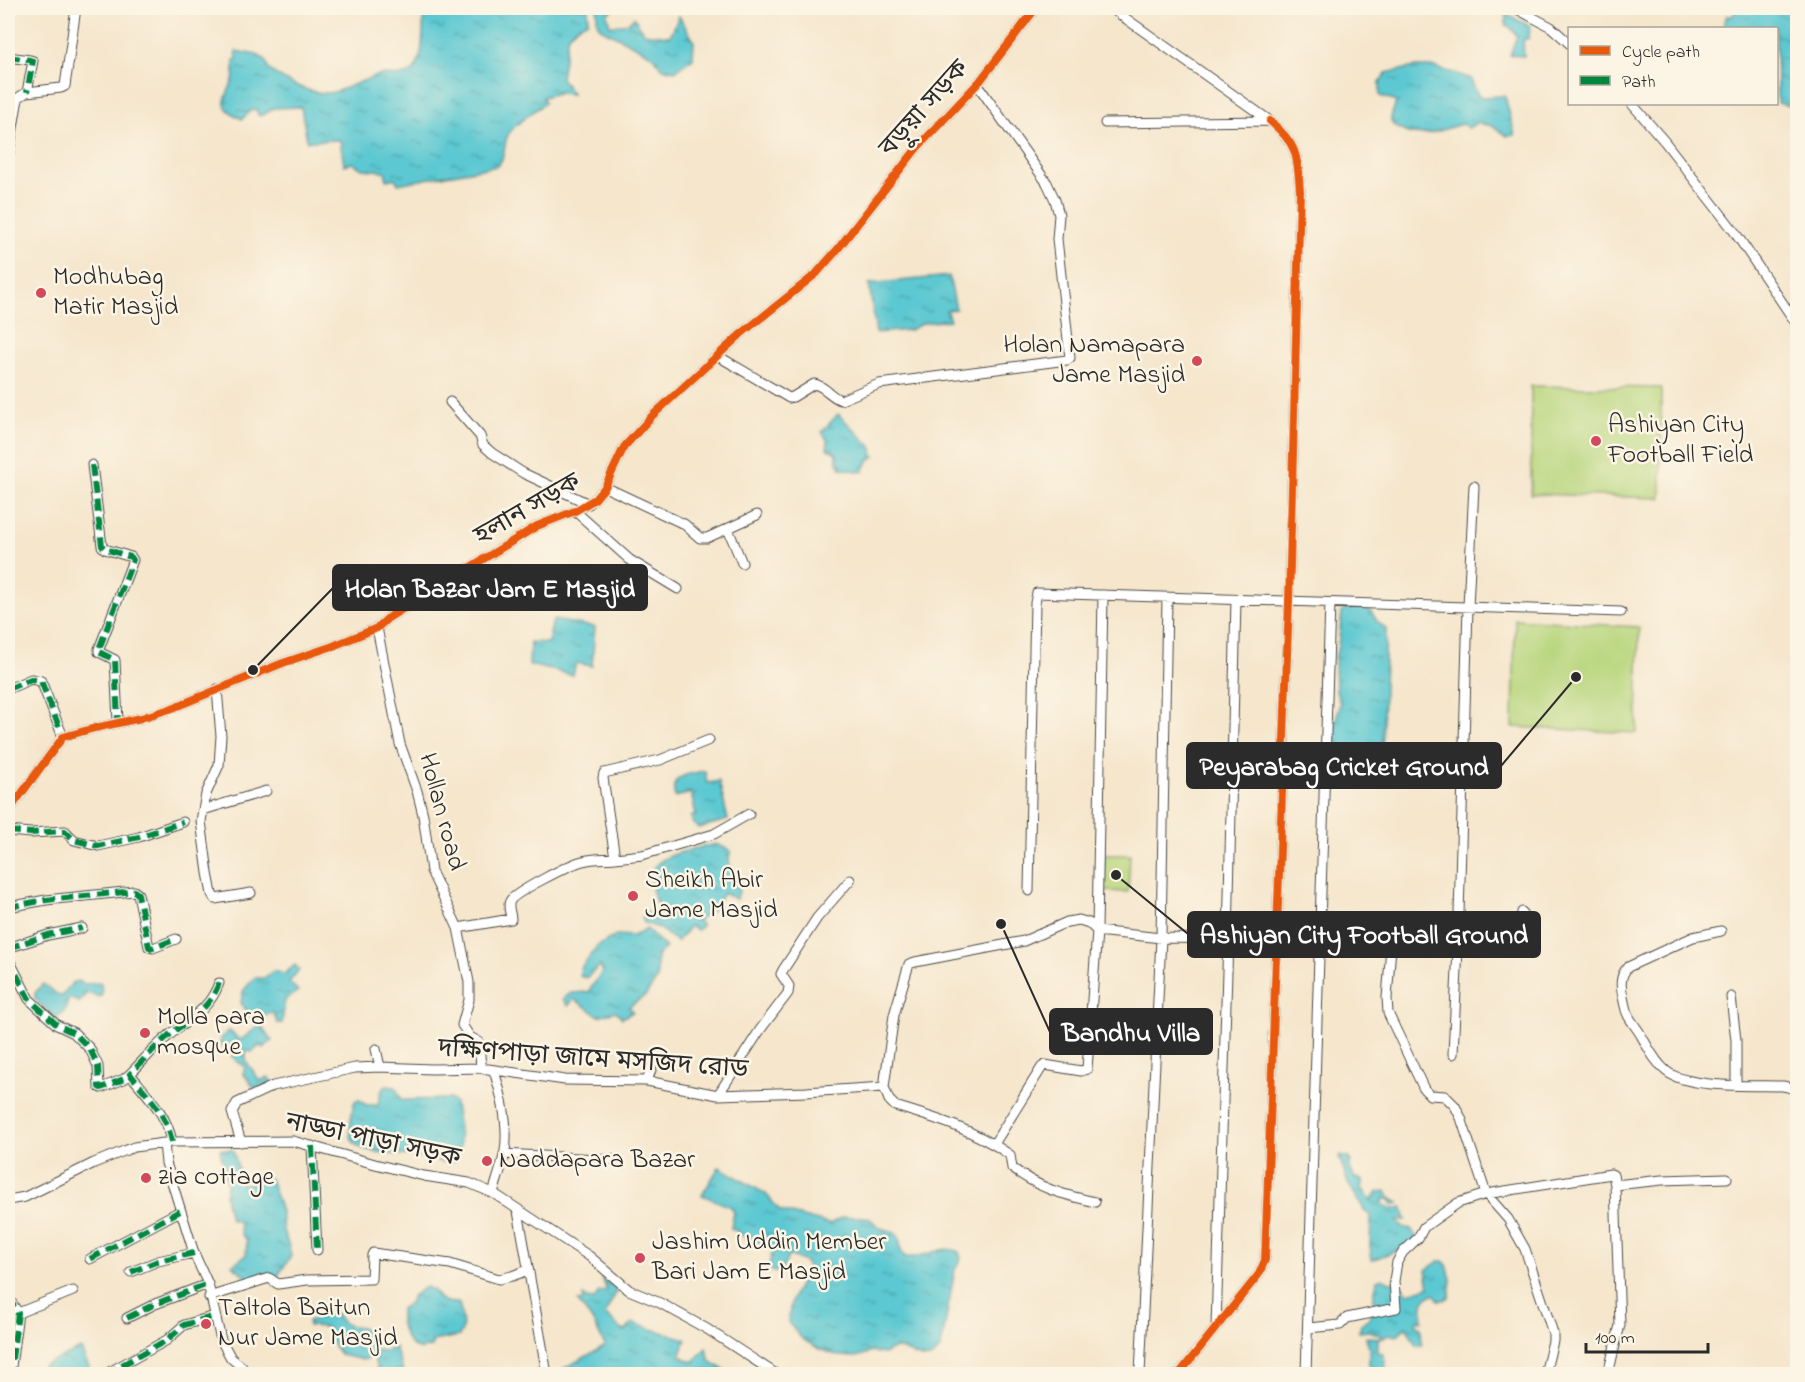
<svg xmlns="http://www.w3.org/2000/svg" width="1805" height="1382" viewBox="0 0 1805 1382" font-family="'Indie Flower','Noto Sans Bengali',sans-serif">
<defs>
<pattern id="water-ripples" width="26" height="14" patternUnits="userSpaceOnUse" patternTransform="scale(1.5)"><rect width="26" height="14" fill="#5bc8d1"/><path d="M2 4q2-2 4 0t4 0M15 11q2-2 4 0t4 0" fill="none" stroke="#4ba3aa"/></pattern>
</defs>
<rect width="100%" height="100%" fill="#fcf5e5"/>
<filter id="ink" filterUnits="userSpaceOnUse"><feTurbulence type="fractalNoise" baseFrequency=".0167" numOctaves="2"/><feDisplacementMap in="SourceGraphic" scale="12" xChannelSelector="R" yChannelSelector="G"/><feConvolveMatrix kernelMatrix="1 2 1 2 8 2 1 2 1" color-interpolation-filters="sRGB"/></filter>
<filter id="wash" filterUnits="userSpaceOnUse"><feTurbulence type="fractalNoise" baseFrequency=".008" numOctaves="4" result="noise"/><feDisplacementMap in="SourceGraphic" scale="24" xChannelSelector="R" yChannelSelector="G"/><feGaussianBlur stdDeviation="1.35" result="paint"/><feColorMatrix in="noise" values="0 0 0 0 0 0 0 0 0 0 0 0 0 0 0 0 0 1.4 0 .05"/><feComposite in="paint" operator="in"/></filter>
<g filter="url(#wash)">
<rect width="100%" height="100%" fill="#f5e6cc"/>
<!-- green -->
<path fill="#b7d67d" stroke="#718054" stroke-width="1.5" d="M1531,386L1661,388V498L1531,494Z
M1515,619L1639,627L1637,733L1513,727Z
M1104,855H1130L1128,892L1103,891Z"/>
<!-- water -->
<path fill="url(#water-ripples)" stroke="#437a7e" stroke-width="1.5" d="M420,8H588V21L578,26L568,35L561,78L572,94L558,93L543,97L545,103C535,110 514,124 508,135C503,145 506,158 497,166L398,184L395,178L387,180L385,171L363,169L352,163L344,165L340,140L307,141L301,107L274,108L261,116L258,115L257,110H252L242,119C216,106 225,102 233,80C235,74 234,67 234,60H237L236,51L257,55L266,60L268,69C283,80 308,94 328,93C343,92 364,78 381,75C391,74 404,79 413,71C425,58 422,29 424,12Z
M597,8H615L607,14L610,26L628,23L634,17L644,33L670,36L679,16L694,41L693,58L675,71L662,68L652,55L600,28L597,22Z
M1739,8H1797V108L1777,103L1776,28H1723L1727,15L1731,17Z
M1506,14L1530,26L1529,38L1523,40L1524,56L1510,55L1517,36L1510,27L1506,25Z
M1415,67H1434L1470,78L1479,97L1505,96L1515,135L1507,136L1493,126L1477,123L1468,128L1462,124C1441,129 1421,141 1401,130C1397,128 1392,125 1391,121C1390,116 1395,107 1396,102L1380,96V83L1386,73Z
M949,276L956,309L946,310L950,320L923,323L910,330L876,333L869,284Z
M838,414L873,448L872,455L875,456L868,461L863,472L840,468L841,464L837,463V455L833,451L827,449L828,441L822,432Z
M1354,607L1370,610L1377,621L1386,629L1381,782L1340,778L1331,757L1337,749L1335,743L1334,728L1340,703L1336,690L1335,658L1338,646L1342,612L1345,609Z
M553,620L595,627L592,666L576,663L573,675L529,665L530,642L548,643Z
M705,771L707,783L719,781L728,820L699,828L693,824L691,817L696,815L691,793L675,797C668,775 689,774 705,771Z
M716,844L731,851C722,869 748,881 736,899L723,893L716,905L722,909L720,914L713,909L698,921L702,926L697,930L690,926L677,942L659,928L644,923L642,917L648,912H659C655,901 650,887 651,875C652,855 700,847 716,844Z
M647,929L666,948L657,955V979L646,995L629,1007L633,1012L622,1018L616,1011L599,1016L574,999L568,1006L563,999L571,993L588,992L603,971L600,966L586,978L580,976L581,968L596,947L616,935L633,936Z
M295,965L299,970L289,982L298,991L285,1000L282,1023H277L274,1013L266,1014L263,1019L252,1018L241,1003L243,991L254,978H264L273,971L284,974Z
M77,981L85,984L101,983L102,995L100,997L87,993L79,1002L69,998C66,1006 66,1014 56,1018L35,999V993L43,984L61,997L72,983Z
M260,1025L272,1041L263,1048L260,1046L252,1052L246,1051V1061L260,1081L268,1077L273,1083L255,1089L243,1073L245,1067L240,1063H238L220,1043L222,1037L229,1031L236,1036V1039H242Z
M385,1086L395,1087L402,1100L450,1099L455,1103C456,1118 468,1158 450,1163C437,1161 425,1158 412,1156C398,1154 361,1154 353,1141C347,1132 352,1113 354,1103L356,1100H360L366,1105H378L381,1092Z
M220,1149L233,1150L243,1185L269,1178L271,1181L281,1212L283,1231L289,1246L291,1256L275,1280L268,1274H260L250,1279L232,1265L246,1255L247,1240L241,1234L239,1222L230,1219L225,1196L227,1185Z
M1339,1156L1349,1158L1351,1162L1348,1164L1355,1179L1358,1178L1363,1181L1361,1187L1371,1201L1378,1192L1386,1191L1389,1197L1399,1203L1393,1204L1389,1199H1383V1205L1394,1209L1402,1207L1406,1220L1397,1221L1402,1227L1411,1229L1417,1238L1406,1247L1372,1260L1370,1247L1371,1216L1365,1211L1348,1183Z
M719,1167L766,1194L780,1211L829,1224L844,1217H863L869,1218L880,1228L892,1231L899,1237L901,1251L905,1257C924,1260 941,1243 959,1252L961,1259L955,1269L941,1347C926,1371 916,1351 895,1348L884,1354L872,1352L856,1357L839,1356L819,1349L802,1339L788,1322C789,1313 791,1301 795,1292C800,1283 806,1276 807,1265L805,1262L789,1255L781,1272H774L768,1268L773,1250C763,1237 757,1246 747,1239C741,1235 739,1231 731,1228L734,1212L731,1207L702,1195Z
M1439,1261H1443L1447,1265L1451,1279L1450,1297L1444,1300H1439L1434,1294C1419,1299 1424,1308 1422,1321L1417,1320L1416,1325L1421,1327L1422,1345H1416L1406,1326L1397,1336L1388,1334L1384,1337L1369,1331L1359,1332L1361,1324L1370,1318L1377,1280L1382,1278L1390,1282L1397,1281L1408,1293L1429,1287L1426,1270Z
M601,1275L617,1291L605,1314L621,1329L626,1331L632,1323L686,1339L680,1356L693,1362L706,1348L710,1361L730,1374H562L563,1369L605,1346L594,1323L578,1302L583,1301V1296L587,1299L594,1300L599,1292L607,1291Z
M425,1287L433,1290C440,1302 445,1303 459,1303C461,1314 466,1327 459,1336L432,1341V1347C428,1347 422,1350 418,1349C404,1345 399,1322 400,1310L410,1302L411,1297Z
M335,1312C338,1316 340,1321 345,1324C357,1332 362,1319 370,1338H373L374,1350L387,1351L395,1347L404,1374H379L373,1356L363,1360L341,1355L331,1342L327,1327L309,1326L308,1321Z
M1366,1337L1381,1338L1378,1341V1352L1384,1355L1385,1365L1387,1370L1391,1371C1384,1375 1377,1368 1369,1366V1347Z
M81,1349L92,1374H46L42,1366Z"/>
</g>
<g filter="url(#ink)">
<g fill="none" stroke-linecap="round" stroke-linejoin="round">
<!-- street casing -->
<g stroke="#494743" stroke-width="11">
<path id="street" d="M1515,8L1551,27L1570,44
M8,57L30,60L33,61L27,92
M1632,104L1665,142L1734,231L1798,326
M1105,123L1270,121L1111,8
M8,157L18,98L27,92L61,88L65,86L76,8
M718,356L789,398L793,397L814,384C825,386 831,397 841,400L879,384L1067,360L1070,358L1057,239L1059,215L1055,200L1047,183L977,84
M450,402L480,436L483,445L492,453L523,473L589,504
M92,465L102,546L105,549L131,557L133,560L99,649V652L115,660L118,722
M1474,486L1468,607L1458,948L1391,947L1387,998L1388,1013L1424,1089L1430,1095L1445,1096L1455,1106L1461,1118L1486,1194L1508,1219L1525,1249L1553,1333V1341L1545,1374
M605,487L684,524L700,538H707L757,515
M575,511L630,560L678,589
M728,529L742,563
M377,628L400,744L417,791L423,815L431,871L458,928L469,982V1000L462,1025L470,1037L479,1042L481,1068
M8,689L31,679L41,681L63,737
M217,689L221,736L219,765L206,794L201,821L208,873L212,894L215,899L251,893
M203,810L266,791
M8,812L63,737L95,728L141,718L170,709L283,663L333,646L377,628L388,618L537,526L575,511L595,499L605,487L624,447L652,416L741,334L816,274L837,250L917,148L980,81L1036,8
M8,831L31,833L65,831L74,840L98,846L139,837L183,822
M615,858L642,855L714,834L749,814
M1029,891L1035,603L1037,593L1621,612
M8,907L46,900L134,891L138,894L149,947L153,948L176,939
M458,928L511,919C511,914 507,906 510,901C514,893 572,863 583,861C593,858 605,859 615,858L603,778L604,773L660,760L709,740
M1721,931L1693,937L1628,967C1617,978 1622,992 1625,1006C1627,1019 1636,1025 1642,1037C1649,1049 1655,1062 1666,1071C1688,1089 1754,1085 1783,1086L1798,1089
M8,948L48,935L82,928
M8,958L29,999L57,1025L74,1033L90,1049L98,1066L99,1087L101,1088L124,1079L130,1074
M1731,997L1736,1040V1084
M376,1049L380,1067
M1453,1054L1458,948L1512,950L1521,947L1522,912
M647,1081L652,1067
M884,1087L894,1015L909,964L915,962L1024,941L1067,922L1079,920L1089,923L1097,931L1161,938L1228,939L1391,947
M718,1095L760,1030L788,993L789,986L781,974L783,970L817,918L850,880
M172,1142C167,1114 147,1095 130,1074C142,1062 154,1048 167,1037C188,1019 209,1011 219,983
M241,1142L232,1112L237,1103L273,1086L355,1068L380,1067L432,1069L481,1068L565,1080L647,1081L718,1095L806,1092L884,1087L889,1100L895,1106C935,1118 975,1130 1010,1155L1012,1168C1040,1189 1061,1194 1095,1202
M164,1143L166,1163L194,1253L208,1284L221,1340L231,1358L242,1367L246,1374
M994,1144L1042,1067L1045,1065L1081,1071L1087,1069L1097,931L1103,595
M312,1146L317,1250
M504,1154L616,1160
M1615,1185L1662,1180L1727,1178
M493,1193C497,1180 502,1166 505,1151C509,1125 502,1096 494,1071
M8,1200L25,1197L94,1163L134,1147L172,1142L293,1141L375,1164L424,1176L469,1183L493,1193L589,1256L629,1290L660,1303L707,1329L776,1374
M518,1211L547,1374
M90,1259L180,1211
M131,1272L158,1261L194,1253
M8,1297L18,1313L10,1374
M209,1297L269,1278L278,1284L307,1280L371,1279L372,1255L373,1253L450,1264L499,1279L512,1276L528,1270
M18,1313L73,1291
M127,1318L155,1304L208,1284
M1216,1327L1228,939L1236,600
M1308,1328L1340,1325L1347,1318L1396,1308L1394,1281L1397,1262L1403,1252L1418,1238L1424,1227L1458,1203L1486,1194L1611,1174L1613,1175L1615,1185L1620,1325L1608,1374
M106,1374L167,1340L184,1325L215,1316
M1140,1374L1161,938L1167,598
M1179,1374L1259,1274L1265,1260L1289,601L1300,191C1297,155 1298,145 1270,121
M1306,1374L1330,603"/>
</g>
<!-- street -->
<use href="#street" stroke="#fff" stroke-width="9"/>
<!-- quiet -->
<path stroke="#00873e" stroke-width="6" stroke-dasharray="12 6" stroke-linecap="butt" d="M8,57L30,60L33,61L27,92
M92,465L102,546L105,549L131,557L133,560L99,649V652L115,660L118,722
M8,689L31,679L41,681L63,737
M8,831L31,833L65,831L74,840L98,846L139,837L183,822
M8,907L46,900L134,891L138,894L149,947L153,948L176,939
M8,948L48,935L82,928
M8,958L29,999L57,1025L74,1033L90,1049L98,1066L99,1087L101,1088L124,1079L130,1074
M172,1142C167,1114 147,1095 130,1074C142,1062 154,1048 167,1037C188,1019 209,1011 219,983
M312,1146L317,1250
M90,1259L180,1211
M131,1272L158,1261L194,1253
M8,1297L18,1313L10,1374
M127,1318L155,1304L208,1284
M106,1374L167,1340L184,1325L215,1316"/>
<!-- cycleway casing -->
<g stroke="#fcf5e5" stroke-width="11">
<path id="cycleway" d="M8,812L63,737L95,728L141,718L170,709L283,663L333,646L377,628L388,618L537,526L575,511L595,499L605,487L624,447L652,416L741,334L816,274L837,250L917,148L980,81L1036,8
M1179,1374L1259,1274L1265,1260L1289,601L1300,191C1297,155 1298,145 1270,121"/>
</g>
<!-- cycleway -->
<use href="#cycleway" stroke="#e8590c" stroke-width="8"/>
</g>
</g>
<!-- markers -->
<g fill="#d1495b" stroke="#fcf5e5" stroke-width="2">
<circle cx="41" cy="293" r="6"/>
<circle cx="1197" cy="361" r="6"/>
<circle cx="1596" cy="441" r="6"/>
<circle cx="633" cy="896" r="6"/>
<circle cx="145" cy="1033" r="6"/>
<circle cx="487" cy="1161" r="6"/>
<circle cx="146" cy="1178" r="6"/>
<circle cx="640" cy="1258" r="6"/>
<circle cx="206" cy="1324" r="6"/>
</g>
<g text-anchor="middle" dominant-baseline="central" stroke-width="5" stroke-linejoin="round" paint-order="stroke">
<!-- street labels -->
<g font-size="26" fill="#2b2b2b" stroke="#fcf5e5">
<text transform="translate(925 109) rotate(-48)">বড়ুয়া সড়ক</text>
<text transform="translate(528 510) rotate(-30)">হলান সড়ক</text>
<text transform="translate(441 812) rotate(75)">Hollan road</text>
<text transform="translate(593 1060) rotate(4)">দক্ষিণপাড়া জামে মসজিদ রোড</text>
<text transform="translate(373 1141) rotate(12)">নাড্ডা পাড়া সড়ক</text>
</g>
<!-- poi labels -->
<g font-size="26" fill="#2b2b2b" stroke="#fcf5e5" text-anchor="start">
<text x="53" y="278">Modhubag<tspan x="53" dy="30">Matir Masjid</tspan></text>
<text x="1185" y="346" text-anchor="end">Holan Namapara<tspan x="1185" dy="30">Jame Masjid</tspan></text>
<text x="1608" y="426">Ashiyan City<tspan x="1608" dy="30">Football Field</tspan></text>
<text x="645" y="881">Sheikh Abir<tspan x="645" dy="30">Jame Masjid</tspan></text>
<text x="157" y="1018">Molla para<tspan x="157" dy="30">mosque</tspan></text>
<text x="499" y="1161">Naddapara Bazar</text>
<text x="158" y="1178">zia cottage</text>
<text x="652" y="1243">Jashim Uddin Member<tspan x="652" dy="30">Bari Jam E Masjid</tspan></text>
<text x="218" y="1309">Taltola Baitun<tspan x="218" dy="30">Nur Jame Masjid</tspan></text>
</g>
</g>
<!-- callouts -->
<path fill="none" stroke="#2b2b2b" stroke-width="2" d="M253 670L333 588M1576 677L1501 766M1116 875L1188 934M1001 924L1050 1032"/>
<g fill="#2b2b2b" stroke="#fcf5e5" stroke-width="2">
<circle cx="253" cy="670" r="6"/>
<circle cx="1576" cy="677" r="6"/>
<circle cx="1116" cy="875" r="6"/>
<circle cx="1001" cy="924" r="6"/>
</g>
<g fill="#2b2b2b" stroke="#2b2b2b" stroke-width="2">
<rect x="333" y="565" width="314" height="45" rx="6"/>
<rect x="1187" y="743" width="314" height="45" rx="6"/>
<rect x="1188" y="912" width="352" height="45" rx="6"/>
<rect x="1050" y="1009" width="162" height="45" rx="6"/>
</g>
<g font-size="27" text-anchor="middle" font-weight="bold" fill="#fff">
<text x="490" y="597">Holan Bazar Jam E Masjid</text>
<text x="1344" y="775">Peyarabag Cricket Ground</text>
<text x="1364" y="943">Ashiyan City Football Ground</text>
<text x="1131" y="1041">Bandhu Villa</text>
</g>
<!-- margin -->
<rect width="1805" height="1382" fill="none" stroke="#fcf5e5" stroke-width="30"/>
<!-- legend -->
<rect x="1568" y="27" width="210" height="78" fill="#fcf5e5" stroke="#a8a49b" stroke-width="1.5"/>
<rect x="1580" y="46" width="30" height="9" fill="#e8590c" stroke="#a8a49b" stroke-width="1.5"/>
<text x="1622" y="57" font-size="18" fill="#2b2b2b">Cycle path</text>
<rect x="1580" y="76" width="30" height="9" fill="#00873e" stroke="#a8a49b" stroke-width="1.5"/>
<text x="1622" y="87" font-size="18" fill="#2b2b2b">Path</text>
<!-- scale -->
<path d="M1586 1343v9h122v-9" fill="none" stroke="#2b2b2b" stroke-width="3"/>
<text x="1595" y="1343" font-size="18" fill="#2b2b2b" stroke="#fcf5e5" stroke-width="4.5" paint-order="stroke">100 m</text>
</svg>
